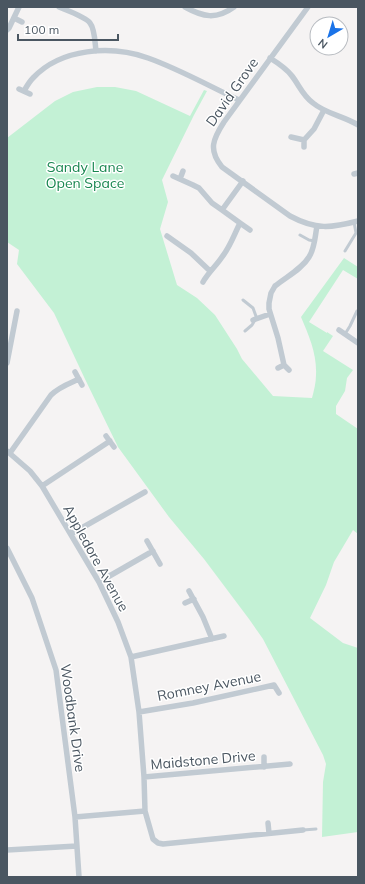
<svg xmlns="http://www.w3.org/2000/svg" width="365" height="884" viewBox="0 0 365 884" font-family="Mulish,sans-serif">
<rect width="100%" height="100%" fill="#f5f3f3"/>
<!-- green -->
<path fill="#c3f1d5" d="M97,87H115L136,91L190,116L204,90L207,91L194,115L162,180L168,202L160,229L177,285L197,298L215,315L237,349L242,359L273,396L312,398C314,390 316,383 316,375C317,354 309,336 301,317L344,258L358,267V279L343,270L309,322L327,333V332L333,336L323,351L353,370L347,378L345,391L336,406V414L358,429V534L353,530L334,562L326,585L310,618L343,643L358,648V832L322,837L323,782L326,764L323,755L263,639L249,619L204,559L169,517L118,447L84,377L54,313L17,264L19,250L7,242V138L55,101L73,92Z"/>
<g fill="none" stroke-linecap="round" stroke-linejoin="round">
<!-- service -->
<path stroke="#c1cad2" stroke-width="3" d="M300,235L309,240L315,241
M345,251L356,233L354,222
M243,300L253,308L257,319
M245,331L252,325L255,320
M345,334L350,326L357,311
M303,830L316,829"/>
<!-- minor -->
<path stroke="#c1cad2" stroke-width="5.5" d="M59,7C66,10 86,17 90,23C95,29 95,44 96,51
M185,7C203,17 216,20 234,7
M308,7L224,122C213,139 208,150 222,167L290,216C316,230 331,228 358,221
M14,18L22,22
M7,30L9,28L19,7
M270,58C278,63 286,68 292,76C299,85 303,96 313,103C326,114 344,116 358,125
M19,89L30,94
M24,91C27,86 29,82 33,78C61,48 111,45 148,58C179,69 209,86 239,100
M291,137L304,140V147
M304,140L314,129L324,110
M354,174L358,173
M173,176L193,185L199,188L212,203L222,210
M180,179L183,171
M240,223L250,230
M167,236L191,253L210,271
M203,282C208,273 216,266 222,257C230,247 234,235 240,223L222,210L243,181
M253,320L270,314
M339,330L358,343
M7,363L17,311
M278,368L284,365
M289,370L284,365L278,338L269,309V303L271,293L275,286C286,277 302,269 309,257C315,248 315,236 317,226
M75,372L82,385
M106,436L114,447
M7,451L30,471L42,486L99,582L118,622L131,657L139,712L144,777L145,811
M10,453L51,395C59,387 68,384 79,379
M42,486L110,441
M71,534L145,492
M147,541L160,564
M7,548L32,598L56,670L75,817L79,877
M99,582L153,551
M189,591L203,617L212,639
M185,603L194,599
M131,657L224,636
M139,712L193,703L274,685L279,693
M264,757V767
M144,777L290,764
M75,817L145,811L153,839L158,843L163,844L303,830
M268,823L269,833
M7,850L77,846"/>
</g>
<g text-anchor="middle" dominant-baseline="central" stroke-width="3" stroke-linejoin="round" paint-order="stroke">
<!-- street labels -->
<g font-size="14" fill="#4a5661" stroke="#fff">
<text transform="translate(232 92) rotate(-55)">David Grove</text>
<text transform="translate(96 558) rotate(61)">Appledore Avenue</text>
<text transform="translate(209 686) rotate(-11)">Romney Avenue</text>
<text transform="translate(73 718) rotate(82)">Woodbank Drive</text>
<text transform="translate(203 760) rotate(-5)">Maidstone Drive</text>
</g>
<!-- park labels -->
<g font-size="14" fill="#17864f" stroke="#fff">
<text x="85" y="167">Sandy Lane<tspan x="85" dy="16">Open Space</tspan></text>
</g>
</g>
<!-- border -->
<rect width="365" height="884" fill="none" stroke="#4a5661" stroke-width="16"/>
<!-- north arrow -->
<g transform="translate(329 36) rotate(218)"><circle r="19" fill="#ffffff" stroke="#b7bbc0"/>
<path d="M0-3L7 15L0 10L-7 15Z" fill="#1a73e8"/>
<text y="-6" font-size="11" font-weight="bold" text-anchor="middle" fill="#4a5661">N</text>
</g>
<!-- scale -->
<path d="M18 34v6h100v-6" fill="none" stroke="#4a5661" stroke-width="2"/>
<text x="24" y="34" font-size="12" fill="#4a5661" stroke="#ffffff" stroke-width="3" paint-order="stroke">100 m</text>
</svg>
